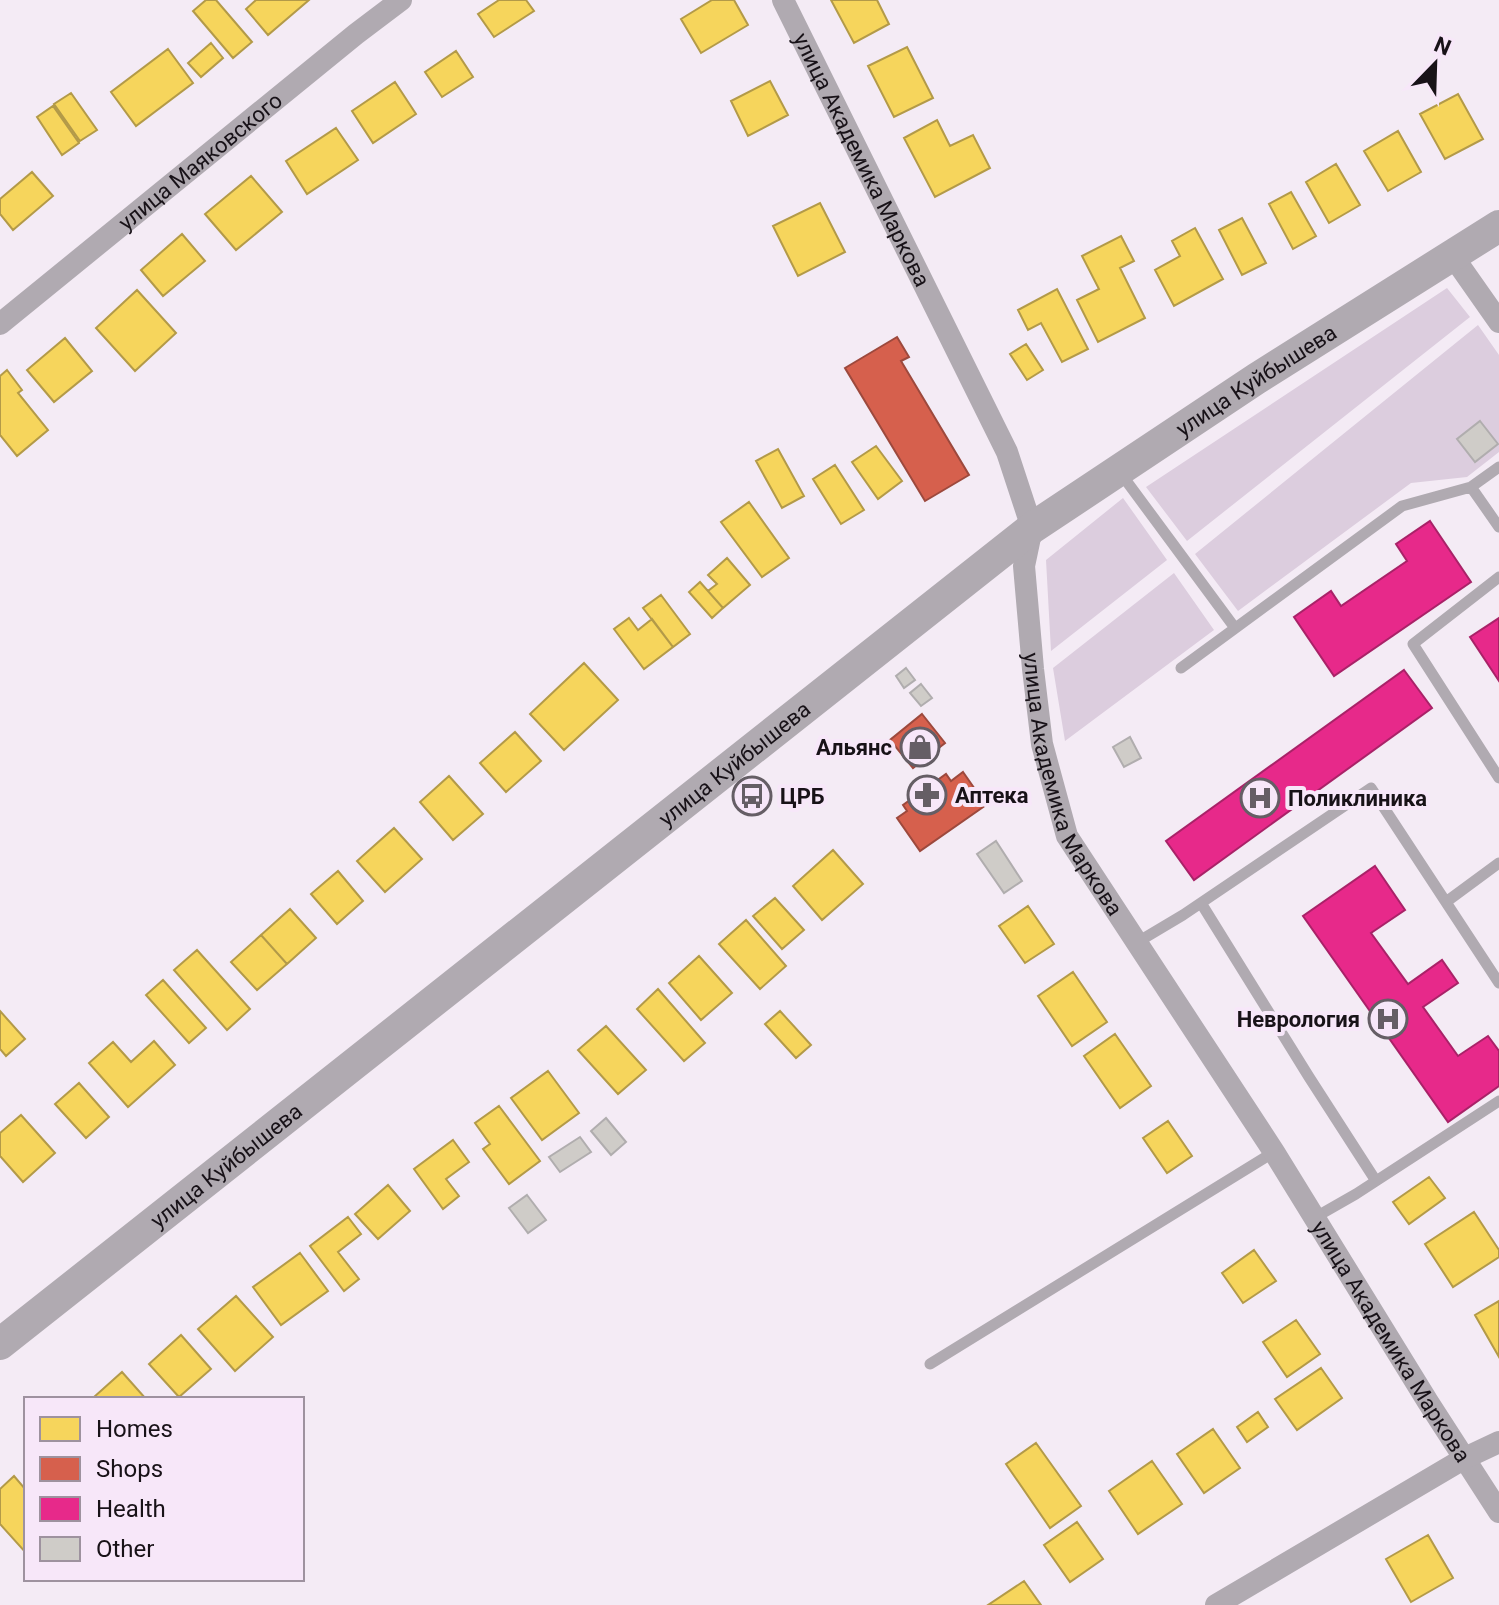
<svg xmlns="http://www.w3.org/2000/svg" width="1499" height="1605" viewBox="0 0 1499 1605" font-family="Roboto,sans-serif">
<rect width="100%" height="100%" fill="#f4ebf5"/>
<!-- green -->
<path fill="#dccdde" d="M1447,288L1470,317L1187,541L1146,487Z
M1478,325L1499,355V452L1467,477L1411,483L1238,611L1195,554Z
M1123,498L1167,560L1051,651L1046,560Z
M1174,573L1214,630L1065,741L1053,668Z"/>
<!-- homes -->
<path fill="#f6d55c" stroke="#b39a48" stroke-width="2" d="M206,0H216L252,42L233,58L193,11Z
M256,0H309L268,35L246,9Z
M499,0H526L534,11L494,37L478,14Z
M712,0H734L748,25L701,53L681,19Z
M831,0H877L889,24L854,43Z
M211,43L223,58L201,77L188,63Z
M907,47L933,98L894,117L868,66Z
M168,49L193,83L136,126L111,92Z
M456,51L473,77L442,97L425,72Z
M770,81L788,115L748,136L731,101Z
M395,82L416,114L373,143L352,111Z
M71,93L97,130L80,141L54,104Z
M1458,94L1483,139L1445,159L1420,114Z
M53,106L79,143L62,155L37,117Z
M937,120L950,146L973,135L990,168L935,197L904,138Z
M336,128L358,160L307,194L286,161Z
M1398,131L1421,172L1388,191L1364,151Z
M1336,164L1360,205L1329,223L1306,182Z
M32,172L53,196L13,230L0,214V199Z
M251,176L282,212L236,250L205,214Z
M1291,192L1316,236L1293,249L1269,204Z
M820,203L845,252L798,276L773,226Z
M1242,218L1266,263L1242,275L1219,230Z
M1195,228L1223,279L1174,306L1155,270L1180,256L1172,241Z
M182,234L205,261L163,296L141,270Z
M1121,236L1134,261L1120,268L1145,318L1098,342L1077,300L1099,289L1082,256Z
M1057,289L1088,349L1062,362L1041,323L1028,330L1018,310Z
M137,290L176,333L135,371L96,328Z
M65,338L92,371L54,402L27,370Z
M1026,344L1043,370L1027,380L1010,354Z
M7,370L22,390L18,393L48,430L17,456L0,435V376Z
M876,446L902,481L878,499L852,462Z
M778,449L804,496L782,508L756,461Z
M835,465L864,510L841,524L813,479Z
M749,502L789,558L762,577L721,522Z
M727,558L750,585L723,608L708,591L717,584L708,575Z
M700,582L723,608L712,618L689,592Z
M661,595L690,634L673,647L643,608Z
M629,618L638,630L652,619L673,647L644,669L614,629Z
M584,663L618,700L564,750L530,714Z
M515,732L541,761L506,792L480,763Z
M449,776L483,814L453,840L420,802Z
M394,828L422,859L385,892L357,861Z
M833,850L863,884L822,920L793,886Z
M338,871L363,901L337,924L311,894Z
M775,898L804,930L782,949L753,916Z
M1028,906L1054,944L1025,963L999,926Z
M290,909L316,938L287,964L261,935Z
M746,920L786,966L760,989L719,944Z
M261,935L287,964L257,990L231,962Z
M197,950L250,1009L227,1030L174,970Z
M699,956L732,993L701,1020L669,983Z
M1073,972L1107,1022L1072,1046L1038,996Z
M163,980L206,1028L189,1043L146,995Z
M658,989L705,1043L684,1061L637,1009Z
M0,1011L25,1039L6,1056L0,1049Z
M780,1011L811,1045L796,1058L765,1024Z
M606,1026L646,1070L618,1094L578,1050Z
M1115,1034L1151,1086L1120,1108L1084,1056Z
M154,1041L175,1065L128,1107L89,1063L113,1042L131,1062Z
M548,1071L579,1113L542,1140L511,1098Z
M79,1083L109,1117L86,1138L55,1104Z
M499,1106L540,1161L509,1184L483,1149L490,1144L475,1123Z
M21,1115L55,1153L23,1182L0,1156V1133Z
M1168,1121L1192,1156L1167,1173L1143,1138Z
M453,1140L469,1162L446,1179L459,1196L443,1209L414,1169Z
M1429,1177L1445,1198L1409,1224L1393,1202Z
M388,1185L410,1211L378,1239L355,1214Z
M1474,1212L1499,1250V1257L1453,1287L1425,1244Z
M348,1217L361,1234L338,1252L359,1279L344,1291L310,1246Z
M1254,1250L1276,1281L1243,1303L1222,1273Z
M300,1253L328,1291L281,1325L253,1287Z
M236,1296L273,1337L235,1371L198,1329Z
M1499,1301V1357L1475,1315Z
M1296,1320L1320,1354L1287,1377L1263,1342Z
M181,1335L211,1369L179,1397L149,1364Z
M1321,1368L1342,1398L1297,1430L1275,1399Z
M122,1372L146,1399H96L94,1397Z
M1258,1412L1268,1427L1247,1442L1237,1427Z
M1213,1429L1240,1468L1204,1493L1177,1454Z
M1036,1443L1081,1506L1050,1528L1006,1464Z
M1152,1461L1182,1504L1138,1534L1109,1491Z
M14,1476L26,1490V1553L0,1524V1489Z
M1077,1522L1103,1559L1070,1582L1044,1545Z
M1428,1535L1453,1578L1411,1602L1386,1559Z
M1024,1581L1041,1605H988Z"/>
<!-- shops -->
<path fill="#d6604d" stroke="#9d493d" stroke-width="2" d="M897,337L909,357L901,361L969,475L925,501L845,368Z
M922,714L945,743L913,768L890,740Z
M963,772L986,805L920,851L897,818L907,811L903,805L946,774L951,781Z"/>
<!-- health -->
<path fill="#e7298a" stroke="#a92268" stroke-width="2" d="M1430,521L1471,582L1334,676L1294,617L1331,591L1341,606L1407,561L1396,544Z
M1499,618V681L1470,637Z
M1404,670L1432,708L1194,880L1166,841Z
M1375,866L1405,910L1371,933L1408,984L1442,960L1458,983L1423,1007L1458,1056L1488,1036L1499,1051V1086L1448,1122L1303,916Z"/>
<!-- building -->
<path fill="#cfccc8" stroke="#b0adae" stroke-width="2" d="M1480,421L1498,444L1475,462L1457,439Z
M906,668L915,680L904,688L896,676Z
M921,684L932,698L921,706L910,693Z
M1130,737L1141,758L1124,767L1113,747Z
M996,841L1022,881L1004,893L977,854Z
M606,1118L626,1142L611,1155L591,1131Z
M580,1137L591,1152L560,1172L549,1157Z
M527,1195L546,1220L528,1233L509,1208Z"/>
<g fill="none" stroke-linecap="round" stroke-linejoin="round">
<!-- lane -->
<path stroke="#b0aab1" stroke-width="11" d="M1119,471L1235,628
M1471,487L1499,527
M1499,577L1413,644L1499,778
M1181,668L1402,506L1471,487L1499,467
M1446,902L1499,863
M1201,903L1309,1077L1376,1181
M1136,943L1183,915L1371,788L1499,983
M1314,1218L1356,1194L1499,1101
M930,1364L1274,1152"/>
<!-- street -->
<g stroke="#b0aab1" stroke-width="22">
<path id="s1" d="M783,0L1007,452L1032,528L1024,566L1033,669L1042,744L1067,836L1274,1152L1428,1402L1499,1512"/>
<path d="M1452,255L1499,322"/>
<path id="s2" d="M0,324L356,34L401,0"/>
<path d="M1216,1605L1465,1458L1499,1442"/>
</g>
<!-- secondary -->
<path stroke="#b0aab1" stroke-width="32" id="s3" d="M0,1344L1032,528L1256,379L1499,226"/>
</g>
<!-- icons -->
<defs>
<g id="shop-ring" transform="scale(2)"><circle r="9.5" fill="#f7e7f9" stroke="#655e65" stroke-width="1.5"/><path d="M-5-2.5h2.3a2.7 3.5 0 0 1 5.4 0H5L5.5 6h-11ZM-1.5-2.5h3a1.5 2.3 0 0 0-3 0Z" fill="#655e65"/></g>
<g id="pharmacy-ring" transform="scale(2)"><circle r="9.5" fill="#f7e7f9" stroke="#655e65" stroke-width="1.5"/><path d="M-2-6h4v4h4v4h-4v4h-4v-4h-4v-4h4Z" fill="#655e65"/></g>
<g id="bus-ring" transform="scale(2)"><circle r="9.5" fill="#f7e7f9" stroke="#655e65" stroke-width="1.5"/><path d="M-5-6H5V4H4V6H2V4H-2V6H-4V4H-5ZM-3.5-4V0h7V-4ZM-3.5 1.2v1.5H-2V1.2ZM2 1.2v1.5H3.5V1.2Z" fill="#655e65"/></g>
<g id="hospital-ring" transform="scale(2)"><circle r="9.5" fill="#f7e7f9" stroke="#655e65" stroke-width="1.5"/><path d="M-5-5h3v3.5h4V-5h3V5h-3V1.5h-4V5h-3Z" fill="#655e65"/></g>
</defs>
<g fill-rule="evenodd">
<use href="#shop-ring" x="920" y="747"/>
<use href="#pharmacy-ring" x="927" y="795"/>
<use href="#bus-ring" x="752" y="796"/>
<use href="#hospital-ring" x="1260" y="798"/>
<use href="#hospital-ring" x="1388" y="1019"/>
</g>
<g text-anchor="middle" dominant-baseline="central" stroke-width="8" stroke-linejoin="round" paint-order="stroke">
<!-- street labels -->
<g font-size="22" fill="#181218" stroke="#f7e7f9">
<text stroke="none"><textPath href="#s1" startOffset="178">улица Академика Маркова</textPath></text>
<text stroke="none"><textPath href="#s2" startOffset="258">улица Маяковского</textPath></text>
<text stroke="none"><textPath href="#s3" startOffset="1584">улица Куйбышева</textPath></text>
<text stroke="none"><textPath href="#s3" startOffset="936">улица Куйбышева</textPath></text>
<text stroke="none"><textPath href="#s1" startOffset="850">улица Академика Маркова</textPath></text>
<text stroke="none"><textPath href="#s3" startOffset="288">улица Куйбышева</textPath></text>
<text stroke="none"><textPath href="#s1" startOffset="1498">улица Академика Маркова</textPath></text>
</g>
<!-- poi labels -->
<g font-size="22" font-weight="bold" fill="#181218" stroke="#f7e7f9" text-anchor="start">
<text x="892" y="747" text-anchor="end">Альянс</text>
<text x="955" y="795">Аптека</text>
<text x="780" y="796">ЦРБ</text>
<text x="1288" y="798">Поликлиника</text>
<text x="1360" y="1019" text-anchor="end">Неврология</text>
</g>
</g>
<!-- legend -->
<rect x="24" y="1397" width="280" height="184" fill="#f7e7f9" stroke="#9e929f" stroke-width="2"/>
<rect x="40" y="1417" width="40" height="24" fill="#f6d55c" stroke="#9e929f" stroke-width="2"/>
<text x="96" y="1437" font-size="24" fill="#181218">Homes</text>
<rect x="40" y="1457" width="40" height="24" fill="#d6604d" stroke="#9e929f" stroke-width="2"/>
<text x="96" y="1477" font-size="24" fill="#181218">Shops</text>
<rect x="40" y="1497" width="40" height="24" fill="#e7298a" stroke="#9e929f" stroke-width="2"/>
<text x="96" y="1517" font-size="24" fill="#181218">Health</text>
<rect x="40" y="1537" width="40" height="24" fill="#cfccc8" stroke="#9e929f" stroke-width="2"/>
<text x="96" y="1557" font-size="24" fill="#181218">Other</text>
<!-- north arrow -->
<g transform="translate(1435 64) rotate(23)" stroke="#f7e7f9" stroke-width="6" paint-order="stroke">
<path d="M0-6L14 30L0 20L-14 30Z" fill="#181218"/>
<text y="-12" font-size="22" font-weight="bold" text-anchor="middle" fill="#181218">N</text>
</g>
</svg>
